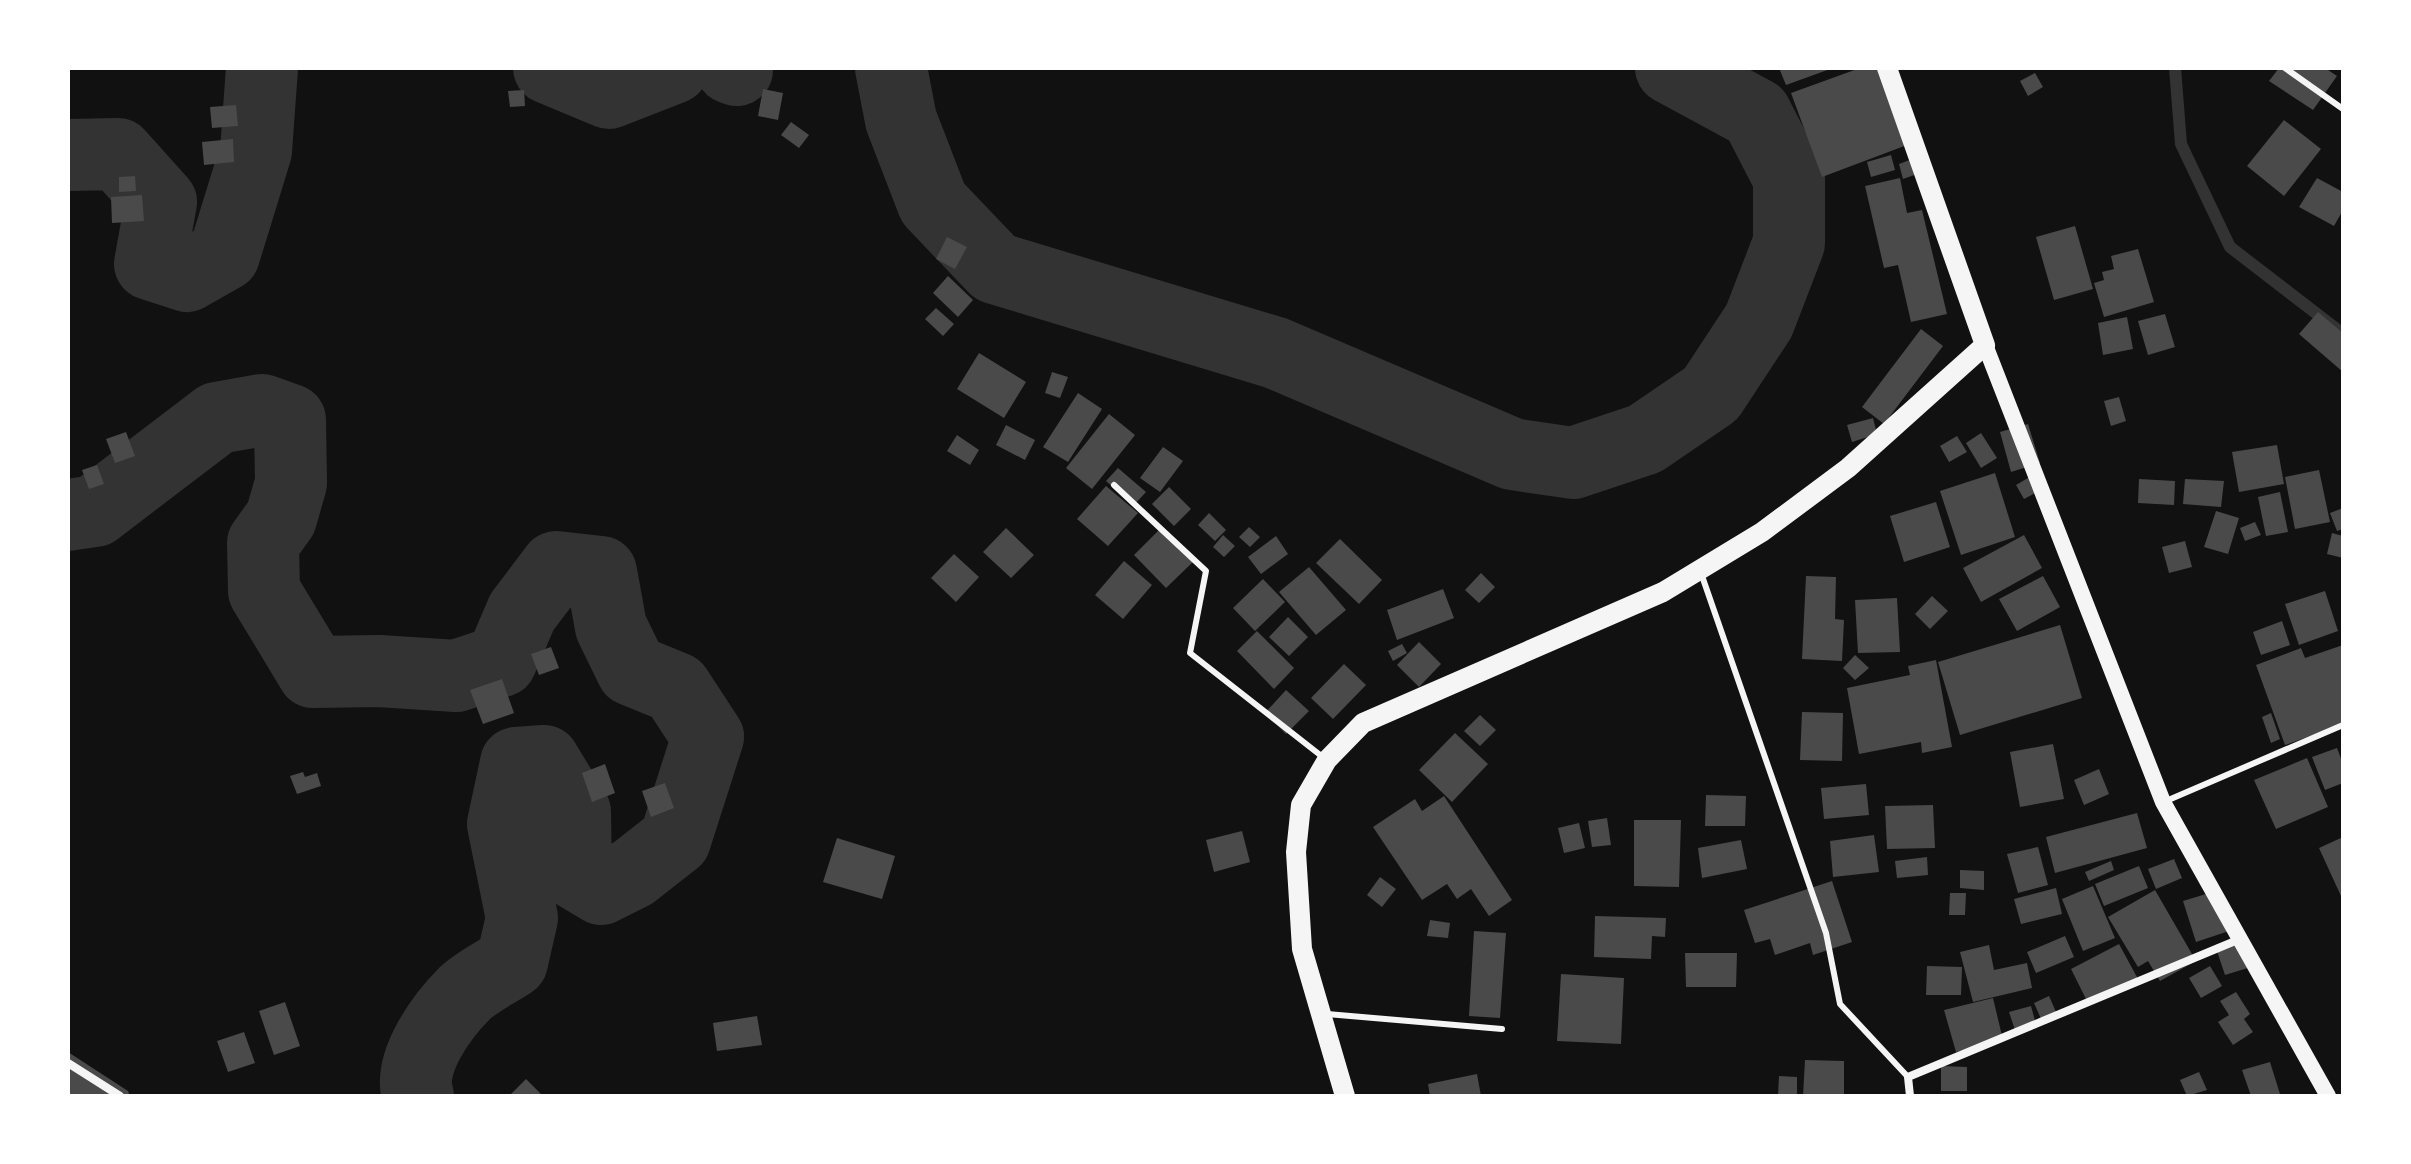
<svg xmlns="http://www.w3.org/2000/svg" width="2411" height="1164" viewBox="0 0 2411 1164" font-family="'Exo 2',sans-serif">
<rect width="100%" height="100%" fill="#111"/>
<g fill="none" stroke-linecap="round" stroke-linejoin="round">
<!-- stream -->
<path stroke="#333" stroke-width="12" d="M2175,68L2181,144L2230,247L2343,334"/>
<!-- river -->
<path stroke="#333" stroke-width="72" d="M549,68L609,93L673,68
M731,68L737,70
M891,68L901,120L933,203L995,268L1276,353L1512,454L1573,463L1645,439L1711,394L1759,321L1789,243V178L1756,114L1671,68
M68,155L118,154L161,202L150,264L187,276L224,255L256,151L262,68
M68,515L95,511L217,418L262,410L290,420L291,483L281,518L263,543L264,591L313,672L379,671L456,676L501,661L522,612L556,567L601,572L611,627L632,670L676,688L708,737L675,840L633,873L601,889L576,874L575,812L544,761L516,763L503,824L522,918L512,962C497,972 478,981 465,993C442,1016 407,1063 418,1096"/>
</g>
<!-- building -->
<path fill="#4a4a4a" d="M1779,68H1833L1786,85Z
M1860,68H1879L1907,145L1822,177L1791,93Z
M2279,68H2325L2337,76L2313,110L2269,81Z
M2035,73L2043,87L2028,96L2020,81Z
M763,89L783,93L778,120L758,116Z
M524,90L525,106L510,107L508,91Z
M236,105L238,126L212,128L210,107Z
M2284,120L2321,149L2284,196L2247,166Z
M791,122L809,135L799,148L781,135Z
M233,139L234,162L204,165L202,142Z
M1891,155L1895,170L1871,177L1867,162Z
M1915,158L1920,173L1903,179L1899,164Z
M135,176L136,191L119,192V177Z
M1900,178L1907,213L1922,210L1947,314L1911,322L1898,265L1884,268L1865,186Z
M2317,178L2343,192V210L2334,226L2299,207Z
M142,195L144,221L112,223L111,197Z
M2075,226L2093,289L2054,300L2036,237Z
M947,237L967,247L955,269L936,259Z
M2138,249L2154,302L2104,317L2094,283L2104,280L2102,272L2114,269L2111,256Z
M948,276L973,300L958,317L933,293Z
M936,308L954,324L943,336L925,319Z
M2318,312L2343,333V372L2299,334Z
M2165,314L2175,347L2148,355L2138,321Z
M2127,317L2133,349L2103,355L2098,323Z
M1921,329L1943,346L1884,424L1862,407Z
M979,353L1026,382L1004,418L957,389Z
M1052,372L1068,377L1060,398L1045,393Z
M1078,393L1102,409L1068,462L1043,447Z
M2119,397L2126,421L2111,426L2104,401Z
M1109,414L1135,435L1092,489L1066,468Z
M1873,418L1877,434L1852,442L1847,425Z
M2028,424L2040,463L2011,472L2000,432Z
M1006,425L1035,440L1025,460L996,445Z
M126,432L135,456L115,463L106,439Z
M1981,433L1997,458L1981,468L1966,443Z
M957,435L979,450L970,465L947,451Z
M1957,436L1967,452L1949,462L1940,446Z
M2277,445L2284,484L2239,492L2232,452Z
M1163,447L1183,461L1160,492L1140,478Z
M97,465L104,484L89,489L82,470Z
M1118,468L1146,492L1134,505L1106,481Z
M2319,470L2330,522L2295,529L2285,477Z
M1995,473L2015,537L1961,555L1940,491Z
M2033,475L2041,490L2024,499L2016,485Z
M2139,479L2175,481L2174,505L2138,503Z
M2185,479L2224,481L2221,507L2183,504Z
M1106,486L1138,513L1108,546L1077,519Z
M1169,487L1191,509L1174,526L1152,504Z
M2280,492L2288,532L2266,536L2258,497Z
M1936,502L1950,547L1904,562L1890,516Z
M2343,508V529L2337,531L2330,513Z
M2216,511L2239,518L2228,554L2204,547Z
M1209,513L1226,530L1215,541L1198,525Z
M2255,522L2261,535L2245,541L2240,528Z
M1162,527L1195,560L1166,588L1134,555Z
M1249,527L1260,537L1250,547L1239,537Z
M1006,528L1034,555L1011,578L983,552Z
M2332,533L2343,536V558L2327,554Z
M1223,535L1235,546L1224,557L1213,547Z
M2024,535L2042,568L1981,602L1963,568Z
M1276,536L1288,554L1261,574L1248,557Z
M1340,539L1382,580L1359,604L1316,563Z
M2185,541L2192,567L2169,573L2162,547Z
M954,554L979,577L956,602L931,578Z
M1124,561L1152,585L1123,619L1095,595Z
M1309,567L1346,610L1316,635L1279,592Z
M1481,573L1495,587L1479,603L1465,590Z
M1806,576L1836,577L1835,619L1844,620L1842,661L1802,659Z
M2043,576L2060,607L2017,631L1999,599Z
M1263,579L1285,602L1255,631L1233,608Z
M1443,589L1454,618L1397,640L1387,610Z
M2325,591L2338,631L2299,645L2285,604Z
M1932,596L1948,611L1930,629L1915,614Z
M1897,598L1900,652L1858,653L1855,600Z
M1288,617L1308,637L1289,656L1269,637Z
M2282,621L2290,645L2261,655L2253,632Z
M2060,625L2082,698L1960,735L1938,662Z
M1257,631L1294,668L1274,689L1237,651Z
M1419,642L1441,664L1419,687L1397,665Z
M1402,644L1407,653L1393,661L1388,651Z
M2343,645V724L2285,745L2256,665L2301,648L2305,658Z
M551,647L559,668L539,675L531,654Z
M1855,655L1869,668L1855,680L1843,668Z
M1936,660L1952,747L1922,753L1921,742L1859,754L1847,688L1910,675L1908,666Z
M1344,664L1366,685L1333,719L1311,698Z
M502,679L514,713L483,724L470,690Z
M1286,690L1309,711L1286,734L1265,713Z
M1802,712L1843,713L1842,761L1800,760Z
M2271,713L2280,739L2271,743L2262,717Z
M1480,715L1496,730L1480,746L1464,731Z
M1455,733L1488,764L1452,802L1419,770Z
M2053,744L2064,799L2020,807L2010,752Z
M2337,748L2343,764V783L2325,790L2312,757Z
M2307,758L2328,807L2276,829L2254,780Z
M605,764L615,793L592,802L582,773Z
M2099,769L2109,794L2084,805L2074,780Z
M303,772L305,777L317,773L321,786L297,794L290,776Z
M665,783L674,808L651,817L642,791Z
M1866,784L1869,815L1824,819L1821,788Z
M1706,795L1746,796L1745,826H1705Z
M1444,796L1512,900L1489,916L1471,889L1457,899L1447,884L1422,900L1373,827L1415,799L1422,811Z
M1933,805L1935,848L1887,849L1885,806Z
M2137,813L2147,848L2055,873L2046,837Z
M1607,818L1611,845L1592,847L1588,821Z
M1634,820H1681L1679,887L1634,886Z
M1579,823L1585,848L1564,853L1558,828Z
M1242,831L1250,862L1214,872L1206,840Z
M1874,835L1879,872L1833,877L1830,841Z
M2343,837V895L2341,896L2319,848Z
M837,838L895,856L882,899L823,882Z
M1741,840L1747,869L1702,878L1698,848Z
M2038,847L2048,885L2018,893L2007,854Z
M1927,857L1928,875L1897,878L1895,861Z
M2174,859L2182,878L2156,889L2148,869Z
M2111,861L2114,870L2089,881L2085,872Z
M2139,866L2148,888L2104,906L2095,884Z
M1960,870L1984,871V890L1960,888Z
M1380,877L1396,889L1382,907L1367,895Z
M1832,881L1852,942L1813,955L1810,943L1775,955L1770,939L1755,943L1744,910Z
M2093,886L2115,938L2083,951L2062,899Z
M2056,888L2062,914L2021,924L2014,899Z
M2155,890L2196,961L2160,981L2148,961L2138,967L2108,917Z
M2216,891L2229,931L2196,942L2183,901Z
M1950,893H1966L1965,915H1949Z
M1595,916L1666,918L1665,937L1652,936L1651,959L1594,957Z
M1430,920L1450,923L1448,938L1427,936Z
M1474,931L1506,933L1500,1018L1469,1016Z
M2245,935L2254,966L2225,975L2215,945Z
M2065,936L2074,957L2036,973L2027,952Z
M2119,944L2138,979L2089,1005L2071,969Z
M1989,945L1994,970L2027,963L2032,988L1973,1002L1960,952Z
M1685,953H1737L1736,987H1686Z
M1927,966L1962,967L1961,995H1926Z
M2210,966L2222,986L2201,998L2189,978Z
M1561,974L1624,978L1621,1044L1557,1041Z
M2236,992L2250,1014L2244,1019L2253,1032L2233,1045L2218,1022L2229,1015L2220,1001Z
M2049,996L2056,1012L2041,1019L2034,1003Z
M1993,998L2003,1040L1956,1052L1944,1010Z
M285,1002L300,1046L274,1055L259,1011Z
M2031,1006L2037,1028L2016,1033L2009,1012Z
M757,1016L762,1045L717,1051L713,1023Z
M244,1032L255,1063L228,1072L217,1041Z
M68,1052L128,1091L130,1096H68Z
M1805,1060L1844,1061V1096H1803Z
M2270,1062L2280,1094L2251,1096L2242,1070Z
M1941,1066L1967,1067V1091H1941Z
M2199,1072L2207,1090L2187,1096L2180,1080Z
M1477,1074L1481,1096H1430L1428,1084Z
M1779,1076L1797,1077V1096H1778Z
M526,1079L543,1096L511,1094Z"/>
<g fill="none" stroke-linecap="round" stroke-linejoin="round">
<!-- service -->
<path stroke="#f5f5f5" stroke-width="6" d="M2285,68L2343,109
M1114,485L1206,571L1190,653L1324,758
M1701,573L1826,933L1840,1004L1908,1077
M2166,801L2343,725
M1327,1014L1502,1029"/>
<!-- minor -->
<path stroke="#f5f5f5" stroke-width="8" d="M68,1063L120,1096
M1910,1096L1908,1077L2240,939"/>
<!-- secondary -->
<path stroke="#f5f5f5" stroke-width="16" d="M1985,345L2163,802L2328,1096"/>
<!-- primary -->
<path stroke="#f5f5f5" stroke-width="20" d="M1345,1096L1302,949L1296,852L1301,805L1327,760L1363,723L1663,592L1762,532L1848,468L1985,345L1887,68"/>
</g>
<!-- border -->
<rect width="2411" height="1164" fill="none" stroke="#ffffff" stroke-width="140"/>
</svg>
